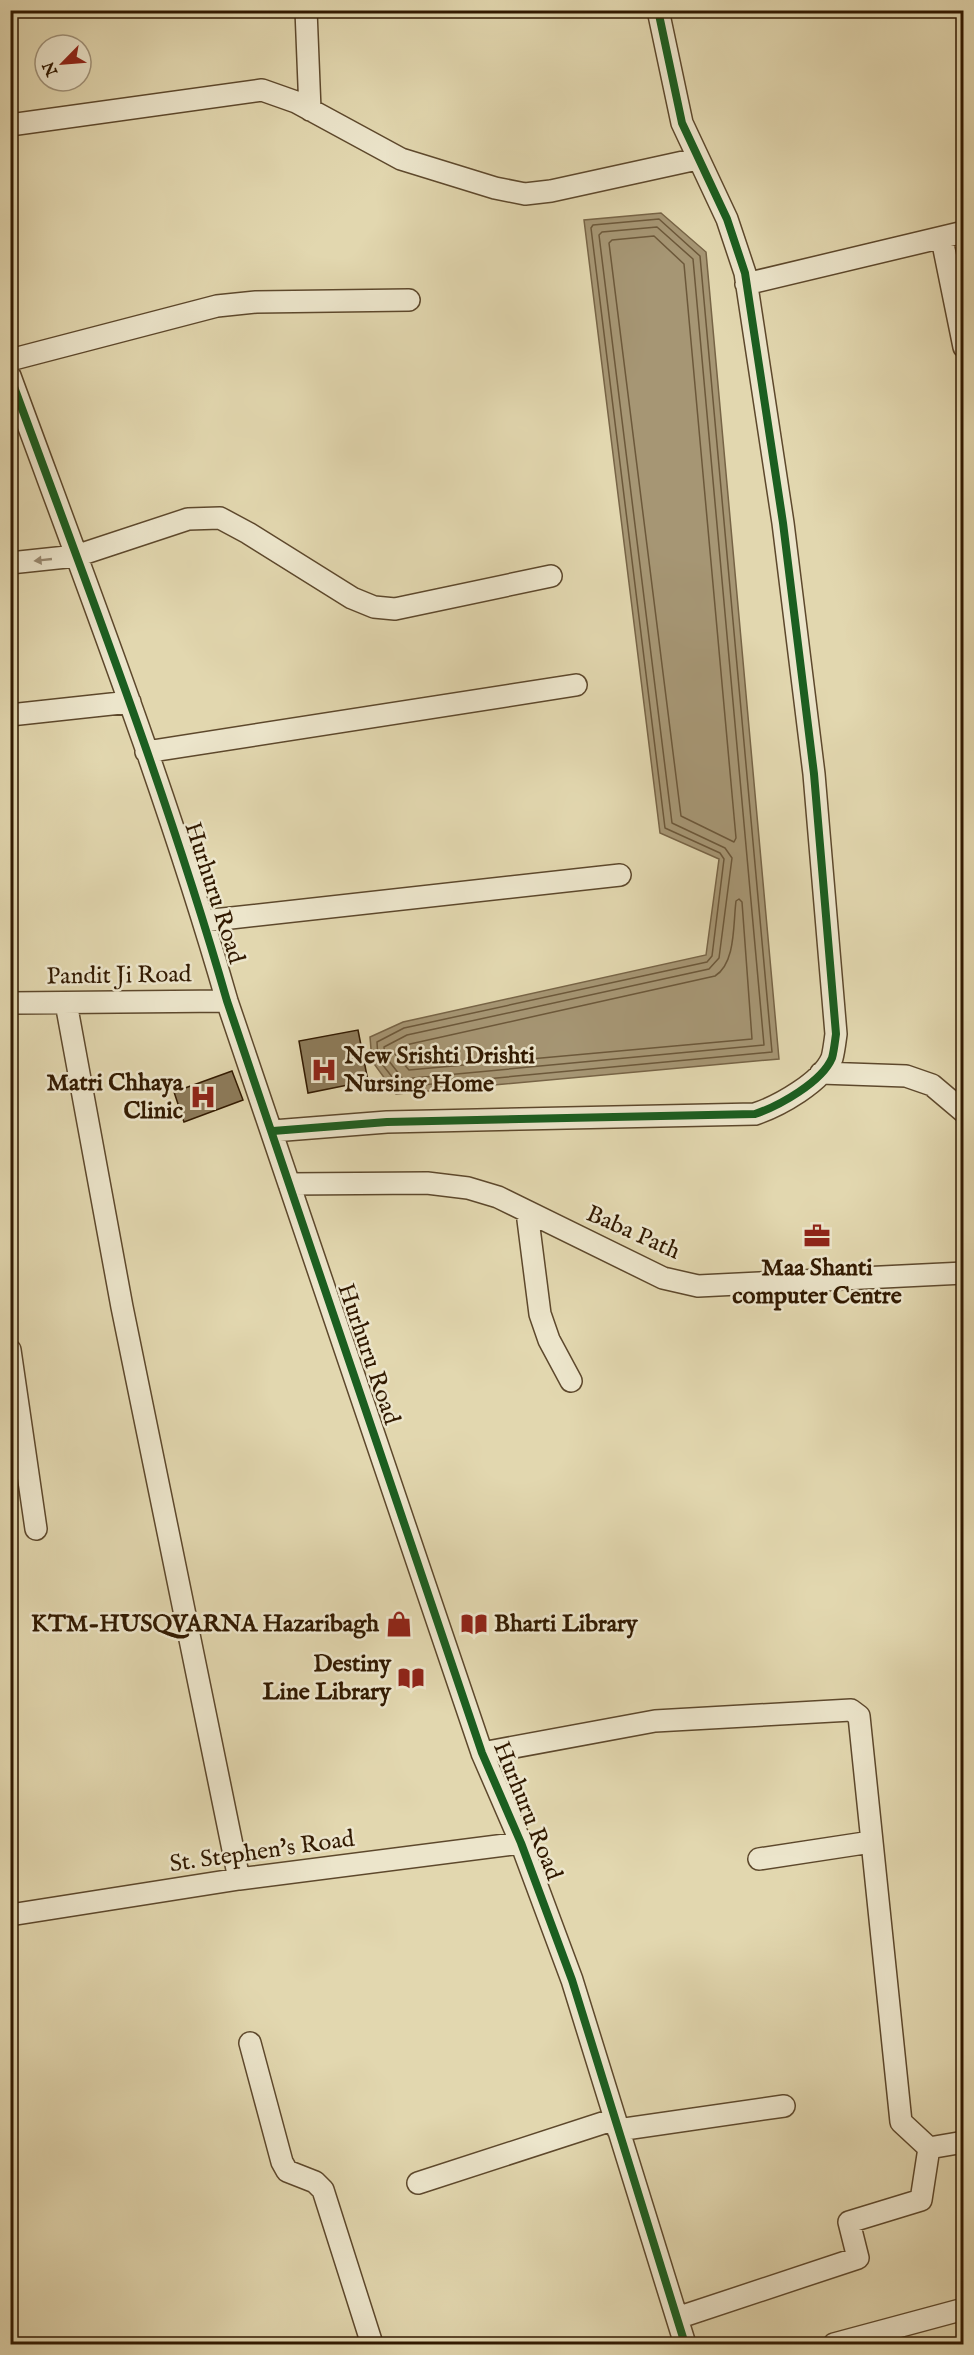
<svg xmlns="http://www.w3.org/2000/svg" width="974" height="2355" viewBox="0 0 974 2355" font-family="'IM FELL English',serif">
<rect width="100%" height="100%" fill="#e2d7af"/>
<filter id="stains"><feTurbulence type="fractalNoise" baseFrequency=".00333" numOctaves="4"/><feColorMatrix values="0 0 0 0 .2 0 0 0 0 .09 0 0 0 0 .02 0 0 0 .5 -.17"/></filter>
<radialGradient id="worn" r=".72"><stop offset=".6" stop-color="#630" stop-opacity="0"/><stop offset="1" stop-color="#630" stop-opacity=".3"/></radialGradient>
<!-- water -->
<path fill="#a69674" stroke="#776446" stroke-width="1.5" d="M661,213L706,252L779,1059L396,1094L372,1061L370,1037L403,1022L706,955L719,859L660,833L584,220Z"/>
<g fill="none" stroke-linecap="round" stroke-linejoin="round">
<!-- shore -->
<path stroke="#6c583a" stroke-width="1.5" d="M659,219L700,256L772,1052L400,1087L378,1059L377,1042L404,1028L707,962L712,956L724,859L720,853L665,828L591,228L593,225Z
M657,227L693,259L764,1045L403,1079L385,1056L384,1047L407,1035L709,969L719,958L732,858L725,848L672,823L599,235L602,232Z
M654,236L684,264L736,838L734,842L681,816L609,243L612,240Z
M739,899L742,902L752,1039L409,1070L395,1054L396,1050L410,1044L715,976C736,963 733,924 736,901Z"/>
</g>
<!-- building -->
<path fill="#8d7c5b" stroke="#311900" stroke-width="1.5" d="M358,1030L368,1081L308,1093L299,1041Z
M232,1071L243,1100L184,1122L174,1092Z"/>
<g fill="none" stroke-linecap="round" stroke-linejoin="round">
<!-- street casing -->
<g stroke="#5d482c" stroke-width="24">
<path id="street" d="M306,10L310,110
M10,125L262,90L296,102L401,159L495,188L525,194L551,191L697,159
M942,239L964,347
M746,284L964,232
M10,360L217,306L256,302L409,300
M10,376C86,583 166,789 227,1001L482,1753L521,1843L572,1980L685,2344
M10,563L76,556L188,519L220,518L248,533L352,598L374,607L395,609L551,576
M10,715L130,702
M146,752L576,685
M204,921L620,875
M10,1003L227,1001
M66,1003L122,1307L239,1879
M821,1073L906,1076L932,1085L964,1112
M273,1131L387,1122L755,1114C779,1106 822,1082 832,1058C834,1051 835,1041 836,1034L814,774L783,523L745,273L727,219L682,123L658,10
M289,1184L427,1183L468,1188L498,1197L663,1278L698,1286L964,1273
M527,1212L540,1314L549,1340L571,1381
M10,1350L36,1529
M482,1753L655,1721L851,1710L859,1716L901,2122L929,2148
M759,1859L871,1842
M10,1915L239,1879L521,1843
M250,2043L282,2162L287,2171L315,2182L323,2190L372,2344
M618,2130L784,2106
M929,2148L964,2142
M418,2183L615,2119
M677,2318L858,2258L849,2222L921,2200L929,2148
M834,2344L964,2309"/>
</g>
<!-- street -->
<use href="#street" stroke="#ece5cb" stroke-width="21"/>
<!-- cycleway casing -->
<g stroke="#ece5cb" stroke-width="11">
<path id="cycleway" d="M10,376C86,583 166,789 227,1001L482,1753L521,1843L572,1980L685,2344
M273,1131L387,1122L755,1114C779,1106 822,1082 832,1058C834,1051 835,1041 836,1034L814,774L783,523L745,273L727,219L682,123L658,10"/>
</g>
<!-- cycleway -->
<use href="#cycleway" stroke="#1b5e20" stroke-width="8"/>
</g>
<!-- one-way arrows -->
<defs><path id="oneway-solid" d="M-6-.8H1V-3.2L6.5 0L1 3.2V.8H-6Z" transform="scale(1.5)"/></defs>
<use fill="#988970" href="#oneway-solid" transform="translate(43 560) rotate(174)"/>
<!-- icons -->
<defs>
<g id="hospital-bare" transform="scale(2.07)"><path d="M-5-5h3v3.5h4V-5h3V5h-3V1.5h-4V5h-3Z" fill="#8f2418" stroke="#ece5cb" stroke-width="2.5" paint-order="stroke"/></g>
<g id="office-bare" transform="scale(2.07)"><path d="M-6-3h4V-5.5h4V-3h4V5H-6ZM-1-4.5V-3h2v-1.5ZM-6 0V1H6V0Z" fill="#8f2418" stroke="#ece5cb" stroke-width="2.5" paint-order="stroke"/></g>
<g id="shop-bare" transform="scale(2.07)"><path d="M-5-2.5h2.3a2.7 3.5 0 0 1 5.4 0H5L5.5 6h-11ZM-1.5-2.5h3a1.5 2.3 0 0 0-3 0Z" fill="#8f2418" stroke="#ece5cb" stroke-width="2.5" paint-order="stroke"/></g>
<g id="library-bare" transform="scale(2.07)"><path d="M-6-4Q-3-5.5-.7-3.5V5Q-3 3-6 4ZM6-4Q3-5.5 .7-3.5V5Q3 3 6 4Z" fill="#8f2418" stroke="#ece5cb" stroke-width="2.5" paint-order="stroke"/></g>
</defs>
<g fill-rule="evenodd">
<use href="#hospital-bare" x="324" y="1070"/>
<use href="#hospital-bare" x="203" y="1097"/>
<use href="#office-bare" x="817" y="1236"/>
<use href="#shop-bare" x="399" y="1624"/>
<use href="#library-bare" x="474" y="1624"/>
<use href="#library-bare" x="411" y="1678"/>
</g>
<g text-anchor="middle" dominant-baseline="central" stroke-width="5" stroke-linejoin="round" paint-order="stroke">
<!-- street labels -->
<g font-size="24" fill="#311900" stroke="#ece5cb">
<text transform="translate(214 893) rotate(72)">Hurhuru Road</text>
<text transform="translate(119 976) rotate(-1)">Pandit Ji Road</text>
<text transform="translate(633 1233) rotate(24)">Baba Path</text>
<text transform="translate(368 1354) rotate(71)">Hurhuru Road</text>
<text transform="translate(527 1811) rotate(68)">Hurhuru Road</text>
<text transform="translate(262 1852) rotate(-8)">St. Stephen's Road</text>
</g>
<!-- poi labels -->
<g font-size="24" font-weight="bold" fill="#311900" stroke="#ece5cb" text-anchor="end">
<text x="344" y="1056" text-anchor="start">New Srishti Drishti<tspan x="344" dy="28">Nursing Home</tspan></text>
<text x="183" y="1083">Matri Chhaya<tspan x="183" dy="28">Clinic</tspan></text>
<text x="817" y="1268" text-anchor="middle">Maa Shanti<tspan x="817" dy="28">computer Centre</tspan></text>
<text x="379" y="1624">KTM-HUSQVARNA Hazaribagh</text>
<text x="494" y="1624" text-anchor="start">Bharti Library</text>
<text x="391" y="1664">Destiny<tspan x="391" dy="28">Line Library</tspan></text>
</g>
</g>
<!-- margin -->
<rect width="974" height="2355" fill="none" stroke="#e2d7af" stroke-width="36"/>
<rect x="12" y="12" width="950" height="2331" fill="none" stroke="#311900" stroke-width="3"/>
<rect x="18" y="18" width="938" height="2319" fill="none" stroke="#311900" stroke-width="1.5"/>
<!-- north arrow -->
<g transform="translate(63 63) rotate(245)"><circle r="28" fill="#ece5cb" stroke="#a1937a" stroke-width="1.5"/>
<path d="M0-4.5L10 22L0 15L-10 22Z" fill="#8f2418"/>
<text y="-9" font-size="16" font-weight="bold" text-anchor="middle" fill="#311900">N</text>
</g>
<rect width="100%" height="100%" filter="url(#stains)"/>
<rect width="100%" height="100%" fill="url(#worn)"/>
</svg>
